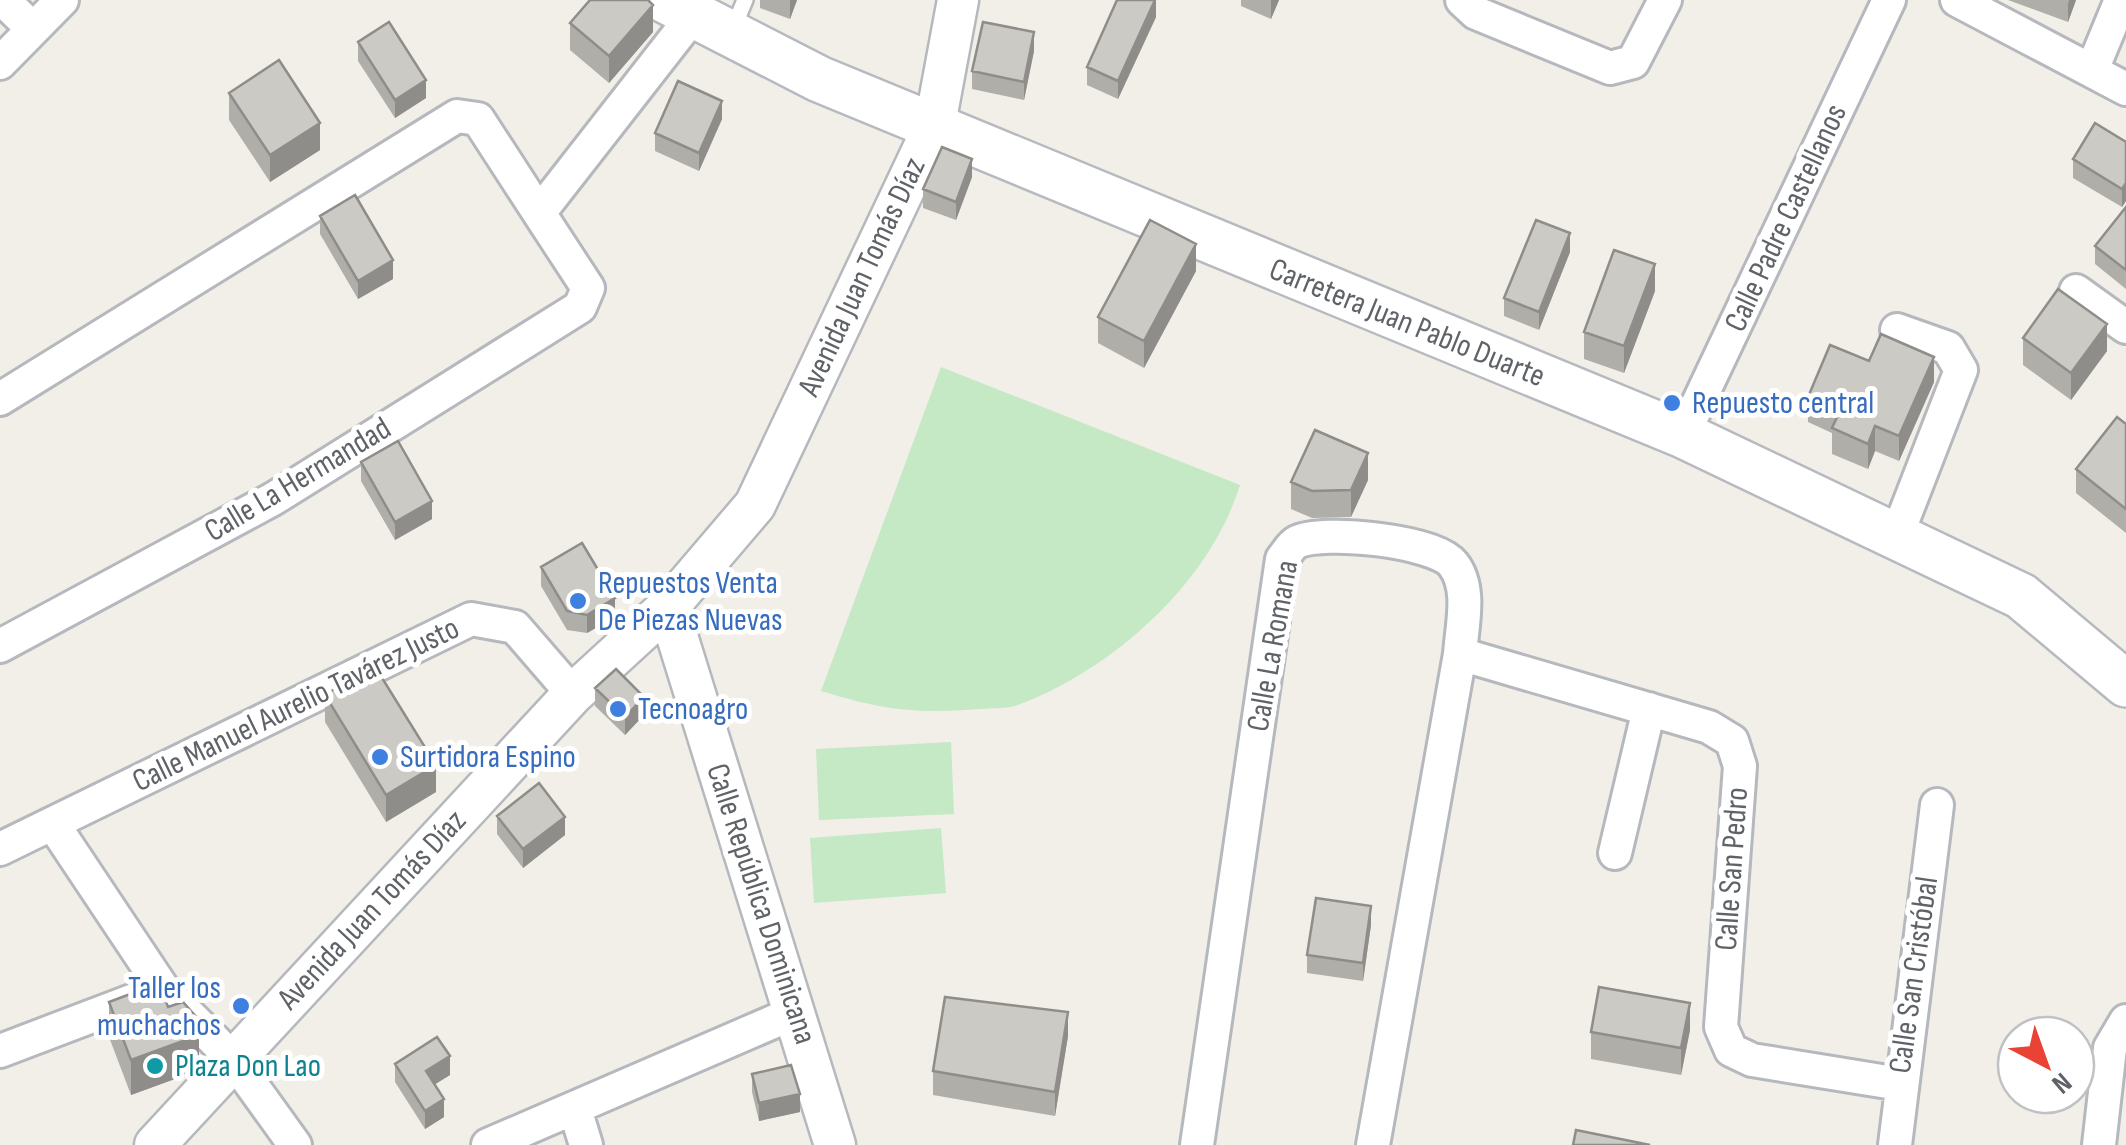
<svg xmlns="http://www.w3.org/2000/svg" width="2126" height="1145" viewBox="0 0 2126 1145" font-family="'Sofia Sans Condensed',sans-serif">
<rect width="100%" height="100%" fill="#f1efe8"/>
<!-- green -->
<path fill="#c5e8c5" d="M941,367L1240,485C1210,583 1112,670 1018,705C1006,709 991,708 980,709C915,714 883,710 821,691Z
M951,742L954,814L819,820L816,749Z
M941,828L946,893L814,903L810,838Z"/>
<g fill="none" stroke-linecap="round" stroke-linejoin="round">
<!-- service casing -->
<g stroke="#b5b8bc" stroke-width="20">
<path id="service" d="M733,29L745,0"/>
</g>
<!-- minor casing -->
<g stroke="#b5b8bc" stroke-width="38">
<path id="minor" d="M3,0L33,29
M1462,0L1476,13L1610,68L1633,62L1665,0
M1957,0L2126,89
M0,63L62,0
M2092,70L2121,0
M2076,291L2126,327
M1897,330L1948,348L1961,370L1897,535
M0,399L457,116L478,119L539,213
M1683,435L1889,0
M0,646L273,499L580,307L588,288L539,213L692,17
M1460,654L1709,727L1732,741L1740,766L1721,1027L1731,1050L1752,1060L1900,1084
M53,824L163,989L233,1059L295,1145
M0,849L471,619L515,627L573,694
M1615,853L1649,709
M0,1051L150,994
M575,1109L586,1145
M488,1145L796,1012
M1197,1145L1282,559C1287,553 1291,545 1297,542C1323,529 1435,541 1453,564C1472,588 1462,625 1460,654L1373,1145
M1895,1145L1937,805
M2099,1145L2110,1048L2126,1021"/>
</g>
<!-- tertiary casing -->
<g stroke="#b5b8bc" stroke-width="45">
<path id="tertiary" d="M668,607L835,1145
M155,1145L573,694L668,607L755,505L935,124L958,0"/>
</g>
<!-- secondary casing -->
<g stroke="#b6babf" stroke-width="50">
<path id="secondary" d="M665,0L819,79L1683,435L2021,596L2126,684"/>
</g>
<!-- service -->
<use href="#service" stroke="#fff" stroke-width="15"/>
<!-- minor -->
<use href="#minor" stroke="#fff" stroke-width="32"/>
<!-- tertiary -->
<use href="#tertiary" stroke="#fff" stroke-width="40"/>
<!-- secondary -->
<use href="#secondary" stroke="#fff" stroke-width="45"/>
</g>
<!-- wall -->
<path fill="#afaea9" d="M760,0H797L790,19L760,8Z
M1241,0H1279L1271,19L1241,6Z
M2008,0H2076L2068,22Z
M1156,17L1118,99L1087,85V67Z
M570,23L653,32L609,83L570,50Z
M358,42L426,98L395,118L358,61Z
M1034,51L1024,100L972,89V71Z
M229,93L320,150L270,182L229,120Z
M722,119L699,171L655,151V133Z
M2126,142V201L2122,207L2073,178V159Z
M972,177L956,220L923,208V189Z
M2126,207V289L2095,264V246Z
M320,216L393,279L358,299L320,234Z
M1570,252L1539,330L1504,316V298Z
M1196,271L1144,368L1098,343V317Z
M1655,291L1624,373L1584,359V332Z
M2023,338L2107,351L2071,400L2023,365Z
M1869,361L1934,382L1899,461L1875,451L1868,469L1832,454V433L1808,422V397Z
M2126,424V533L2076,493V469Z
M361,462L432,519L395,540L361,481Z
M1368,480L1351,517L1312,518L1291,509V482Z
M541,567L615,617L587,633L567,630L541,586Z
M595,688L644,715L625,735L595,706Z
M325,695L436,792L386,822L325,722Z
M497,816L565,835L523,868L497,834Z
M1371,925L1363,981L1307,973V955Z
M109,1002L168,1007L199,1055L183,1076L131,1095L109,1037Z
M1690,1030L1681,1075L1591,1059V1032Z
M1068,1036L1055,1116L933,1095V1071Z
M395,1064L450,1075L434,1084L444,1117L425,1129L395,1082Z
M752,1074L800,1112L759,1121L752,1092Z"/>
<!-- shaded-wall -->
<path fill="#8f8d8a" d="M790,0H797L790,19Z
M1156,0V17L1118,99V81Z
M1271,0H1279L1271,19Z
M2069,0H2076L2068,22V4Z
M653,5V32L609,83V56Z
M1034,32V51L1024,100V82Z
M426,80V98L395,118V100Z
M722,101V119L699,171V153Z
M320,123V150L270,182V155Z
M972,159V177L956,220V202Z
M2126,183V201L2122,207V189Z
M1570,233V252L1539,330V312Z
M1196,244V271L1144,368V341Z
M393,260V279L358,299V281Z
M1655,264V291L1624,373V346Z
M2107,324V351L2071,400V373Z
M1934,357V382L1899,461V436Z
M1875,426V451L1868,469V444Z
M1368,453V480L1351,517V490Z
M432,501V519L395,540V522Z
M615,598V617L587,633V615Z
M644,697V715L625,735V717Z
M436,765V792L386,822V795Z
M565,817V835L523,868V849Z
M1371,906V925L1363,981V963Z
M1690,1003V1030L1681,1075V1048Z
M1068,1012V1036L1055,1116V1092Z
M199,1020V1055L183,1076L131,1095V1060Z
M450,1056V1075L426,1090V1071Z
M800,1094V1112L759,1121V1103Z
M444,1099V1117L425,1129V1111Z"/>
<!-- building -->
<path fill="#cccac5" stroke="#8f8d8a" stroke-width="2.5" d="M590,0H648L653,5L609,56L570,23Z
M1117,0H1155L1118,81L1087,67Z
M389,22L426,80L395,100L358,42Z
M983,22L1034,32L1024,82L972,71Z
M279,60L320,123L270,155L229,93Z
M678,81L722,101L699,153L655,133Z
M2095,123L2126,142V183L2122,189L2073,159Z
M942,147L972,159L956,202L923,189Z
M355,195L393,260L358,281L320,216Z
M2126,207V270L2095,246Z
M1150,220L1196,244L1144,341L1098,317Z
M1536,220L1570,233L1539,312L1504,298Z
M1614,250L1655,264L1624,346L1584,332Z
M2058,289L2107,324L2071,373L2023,338Z
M1881,334L1934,357L1899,436L1875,426L1868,444L1832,428L1840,411L1808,397L1830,345L1869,361Z
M2117,417L2126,424V509L2076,469Z
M1315,430L1368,453L1351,490L1312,491L1291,482Z
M398,441L432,501L395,522L361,462Z
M582,543L615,598L587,615L567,611L541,567Z
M374,665L436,765L386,795L325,695Z
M616,669L644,697L625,717L595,688Z
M539,783L565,817L523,849L497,816Z
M1316,898L1371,906L1363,963L1307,955Z
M159,983L168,1007L183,1002L199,1020L183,1041L131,1060L109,1002Z
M1599,987L1690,1003L1681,1048L1591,1032Z
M945,997L1068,1012L1055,1092L933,1071Z
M437,1037L450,1056L426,1071L444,1099L425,1111L395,1064Z
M791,1065L800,1094L759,1103L752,1074Z
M1576,1130L1650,1145H1573Z"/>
<!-- markers -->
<g fill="#3f7fe0" stroke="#fff" stroke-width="4">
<circle cx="1672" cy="403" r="10"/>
<circle cx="578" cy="601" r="10"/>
<circle cx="618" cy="709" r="10"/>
<circle cx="380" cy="757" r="10"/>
<circle cx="241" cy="1006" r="10"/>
</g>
<circle fill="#0f9aa8" stroke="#fff" stroke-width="4" cx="155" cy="1066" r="10"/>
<g text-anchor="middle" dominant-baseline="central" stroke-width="10" stroke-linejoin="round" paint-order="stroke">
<!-- street labels -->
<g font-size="32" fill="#5f6368" stroke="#fff">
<text transform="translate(1786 218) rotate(-65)">Calle Padre Castellanos</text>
<text transform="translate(862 277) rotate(-65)">Avenida Juan Tomás Díaz</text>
<text transform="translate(1407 323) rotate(22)">Carretera Juan Pablo Duarte</text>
<text transform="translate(298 480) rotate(-31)">Calle La Hermandad</text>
<text transform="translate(1273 646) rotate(-80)">Calle La Romana</text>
<text transform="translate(296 705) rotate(-26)">Calle Manuel Aurelio Tavárez Justo</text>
<text transform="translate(1732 869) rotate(-86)">Calle San Pedro</text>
<text transform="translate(761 904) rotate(72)">Calle República Dominicana</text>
<text transform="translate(372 910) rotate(-47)">Avenida Juan Tomás Díaz</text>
<text transform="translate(1914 975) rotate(-82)">Calle San Cristóbal</text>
</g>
<!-- shop labels -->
<g font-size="32" fill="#366cbe" stroke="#fff" text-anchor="start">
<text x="1692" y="403">Repuesto central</text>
<text x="598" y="583">Repuestos Venta<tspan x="598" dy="37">De Piezas Nuevas</tspan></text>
<text x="638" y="709">Tecnoagro</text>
<text x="400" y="757">Surtidora Espino</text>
<text x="221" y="988" text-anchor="end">Taller los<tspan x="221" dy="37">muchachos</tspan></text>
</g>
<!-- culture labels -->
<g font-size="32" fill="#0d838f" stroke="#fff" text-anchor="start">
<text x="175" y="1066">Plaza Don Lao</text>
</g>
</g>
<!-- north arrow -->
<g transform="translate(2046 1065) rotate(139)"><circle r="48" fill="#ffffff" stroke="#bfc1c3" stroke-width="2.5"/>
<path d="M0-8L18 38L0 25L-18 38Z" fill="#ea4335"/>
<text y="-15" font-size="28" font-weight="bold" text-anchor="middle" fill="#5f6368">N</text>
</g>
</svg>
